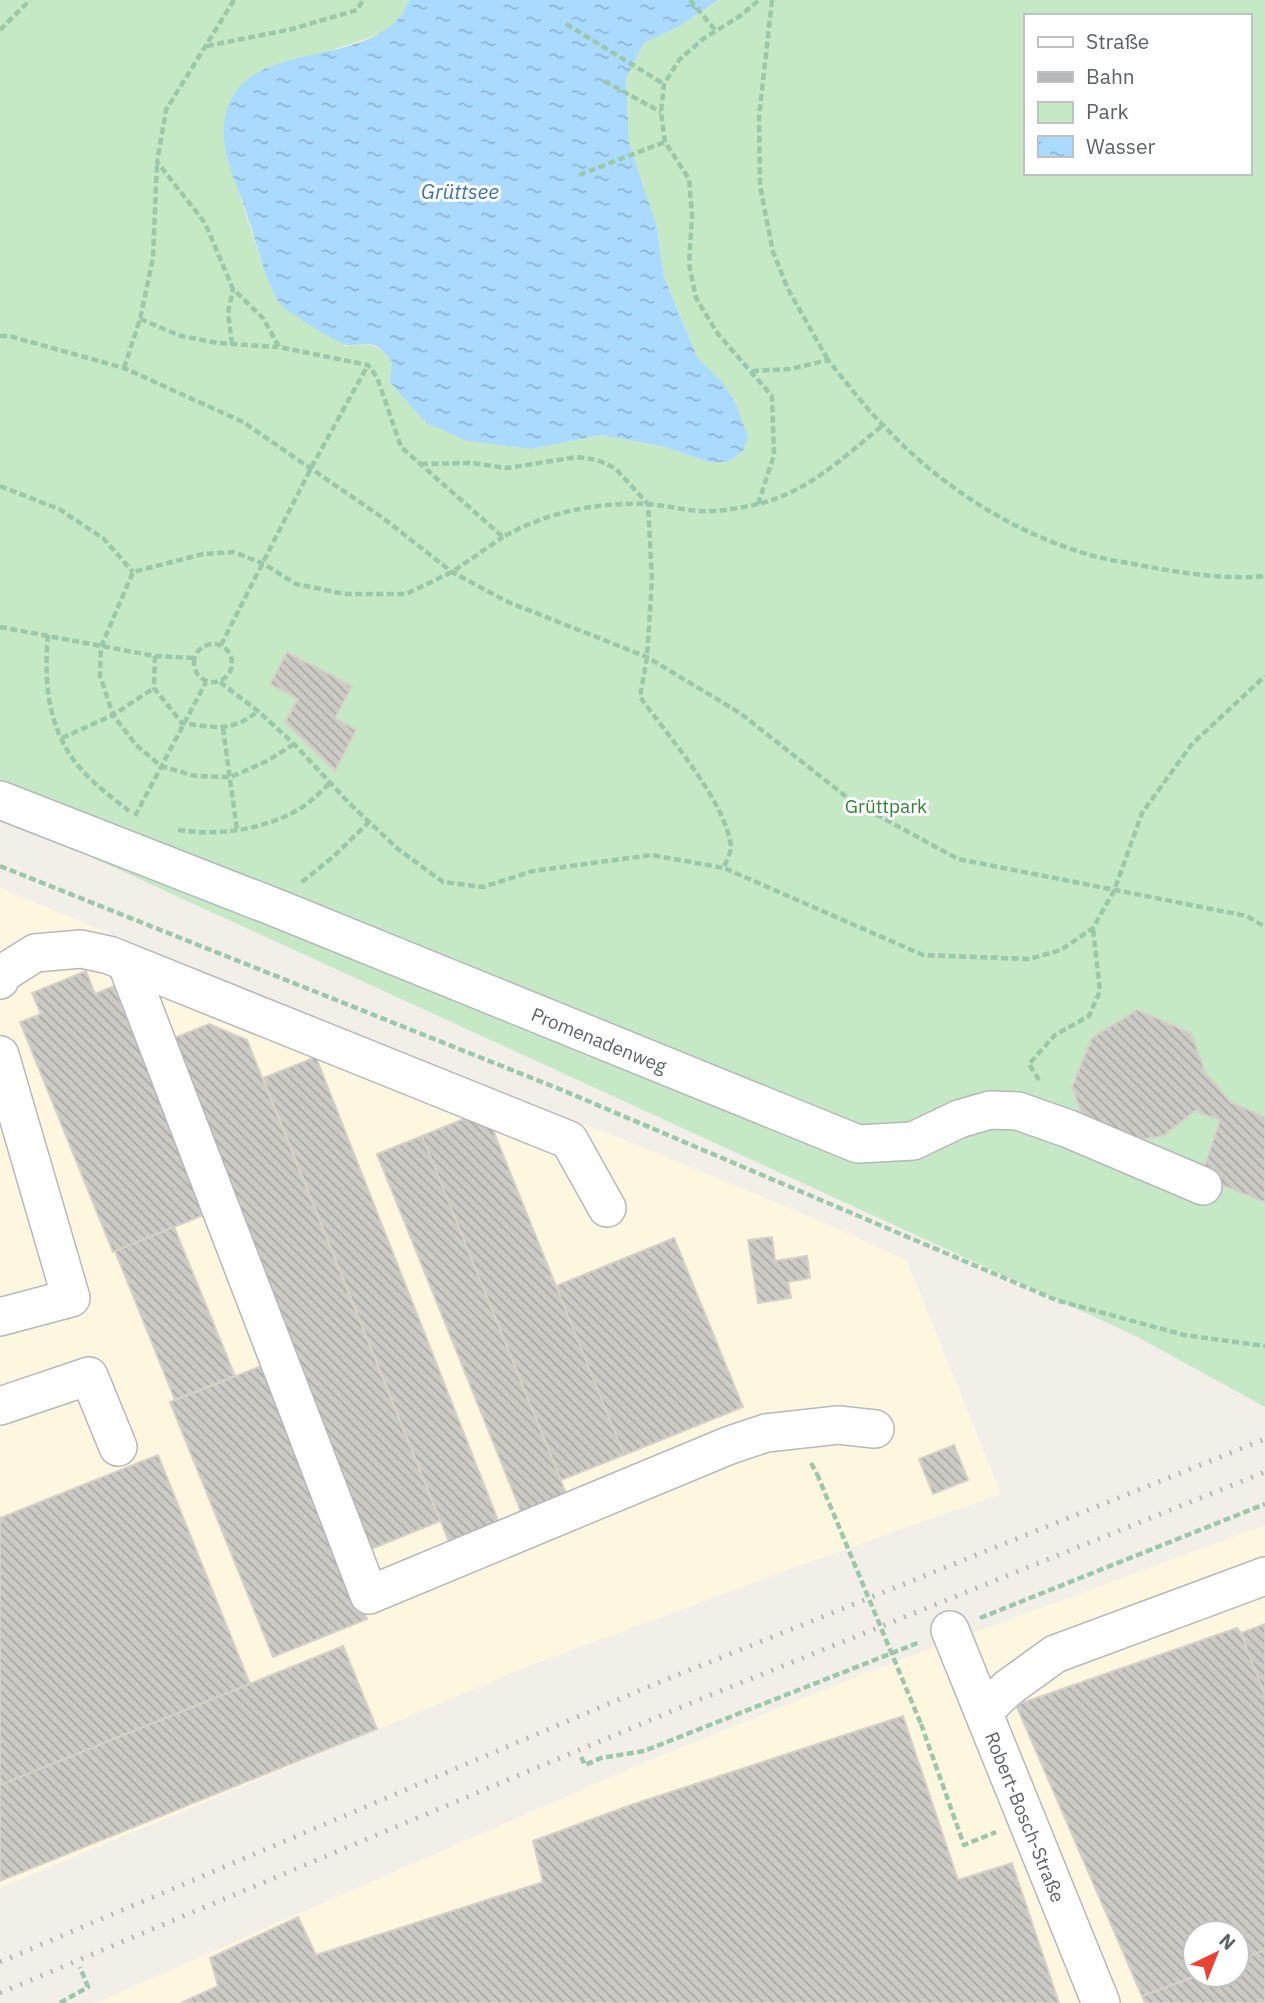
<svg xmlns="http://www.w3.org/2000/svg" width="1265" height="2003" viewBox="0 0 1265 2003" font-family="'IBM Plex Sans',sans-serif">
<defs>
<pattern id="water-ripples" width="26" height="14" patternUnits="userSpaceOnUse" patternTransform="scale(1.75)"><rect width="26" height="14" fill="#aadaff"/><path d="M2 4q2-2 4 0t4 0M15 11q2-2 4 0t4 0" fill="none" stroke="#8eb4d2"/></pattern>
<pattern id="building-back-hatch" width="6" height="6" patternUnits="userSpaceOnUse" patternTransform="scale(1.75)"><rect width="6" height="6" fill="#cccac5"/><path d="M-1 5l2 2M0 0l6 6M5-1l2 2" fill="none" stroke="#a9a8a4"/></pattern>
</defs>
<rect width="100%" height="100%" fill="#f1efe8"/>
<!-- commercial -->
<path fill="#fef7e0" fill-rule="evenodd" d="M0,888L345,1031L625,1140L818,1220L907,1260L1001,1494L807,1563L529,1666L0,1888Z
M1265,1525V2003H95L640,1764L873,1670ZM1195,1933H1237V1975H1195Z"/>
<!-- park -->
<path fill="#c5e8c5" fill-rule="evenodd" d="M0,0H409L404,14L384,33L314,56L267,67L227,156L263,266L345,346C370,343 376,342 392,362L532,449L601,435L665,447L709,462H728L743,451L748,437L736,404L723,384L697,357L664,277L657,227L629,143L626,79L644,43L680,26L718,0H1265V1407L1136,1336L0,815ZM1025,16H1249V173H1025Z"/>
<!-- water -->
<path fill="url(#water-ripples)" d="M409,0H718L680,26L644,43L626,79L629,143L657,227L664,277L697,357L723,383L736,404L748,437L743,451L728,462H709L665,447L601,435L532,449L468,441L426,423L390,382L392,362C384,352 377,342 363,344C358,344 351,346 347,345C341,345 288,312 283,307C268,292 256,239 248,218C242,197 232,177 227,157C223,140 222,121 229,104C256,36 383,71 409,0Z"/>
<!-- building -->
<path fill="url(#building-back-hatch)" stroke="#d6d1c6" stroke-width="2" d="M287,652L352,686L335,718L356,730L335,771L285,722L298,699L270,684Z
M86,971L95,994L114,986L206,1214L113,1252L20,1022L41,1014L32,993Z
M1137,1010L1191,1033L1205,1072L1230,1102L1265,1117V1202L1201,1177L1220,1120L1195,1111L1163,1136L1123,1142L1086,1125L1072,1087L1092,1038Z
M209,1024L247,1040L440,1521L369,1550L164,1042Z
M316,1057L503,1533L453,1552L263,1078Z
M485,1110L624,1455L561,1480L422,1136Z
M422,1136L571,1506L526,1524L377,1154Z
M174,1227L235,1376L175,1400L115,1251Z
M772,1237L775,1261L807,1256L810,1278L788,1282L791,1298L758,1303L748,1240Z
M674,1238L743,1407L624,1455L556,1286Z
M264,1365L367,1619L273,1657L170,1402Z
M954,1445L968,1480L933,1494L919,1459Z
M158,1455L250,1684L0,1785V1518Z
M1265,1624V1696L1241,1633Z
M1237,1628L1241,1633L1265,1696V1950L1237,1960V1933H1195V1975H1199L1142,1996L1016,1705Z
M343,1646L377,1729L0,1881V1785Z
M903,1716L958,1880L1012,1863L1059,2003H181L218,1986L210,1958L298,1917L316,1955L543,1882L533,1841L631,1805Z
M1265,1950V2003H1145L1142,1996L1199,1975H1237V1960Z"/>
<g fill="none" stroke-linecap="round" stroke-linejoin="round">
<!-- minor casing -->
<g stroke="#b5b8bc" stroke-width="40">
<path id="minor" d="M0,800L279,909L858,1144L913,1141L959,1119L990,1110L1018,1111L1069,1129L1203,1186
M126,962L369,1595L730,1445L766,1433L838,1425L875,1429
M0,980L2,974L35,953L81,949L109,955L569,1140L607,1208
M0,1055L71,1298L0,1317
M0,1406L89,1376L118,1447
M950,1630L1101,2003
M983,1712L1008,1688L1055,1654L1265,1576"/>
</g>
<!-- path -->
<path stroke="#9cc7a9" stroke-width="4.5" stroke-dasharray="7 3.5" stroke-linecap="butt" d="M234,0L166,110L157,162L205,223L233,289L263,318L279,347L368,365L377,377L401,447L503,537C547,512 597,502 647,504C664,505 682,510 700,511C717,512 741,508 758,504C808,492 844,457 883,425
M690,0L716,31
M772,0L759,117L760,186L773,252L788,289L828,360
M566,24L664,84
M0,30L30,0
M207,46L292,29L357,10L363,0
M604,81L661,112
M579,175L665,142
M140,319L181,336L218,343L278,347
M0,336H9L124,368L243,422L383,518L452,572L508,602L647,657L740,713L853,802L958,859L1247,916L1265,927
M232,344L228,313L233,289
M124,368L140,319L153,258L157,163
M752,371L791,369L828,360C846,382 863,405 883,425C938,484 1009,531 1087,554C1105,560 1125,562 1144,566C1182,573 1226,580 1265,576
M421,464L472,463L507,468L577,457L597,460L615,468L648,504L652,580L647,657L640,697C666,733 727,803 731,847C731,853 726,861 724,868L923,955L1029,959L1061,950L1093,928L1114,891L1142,813L1192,744L1265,676
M0,486L59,509L104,539L133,572
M758,504L774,455L772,396L718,334L696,298L689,264L692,215L689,179L665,142L661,112L664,84L679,60L703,39L740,16L759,0
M0,627L155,656L194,658
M48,635C44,678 47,723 73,759C87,779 110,796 129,811
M194 663a19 19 0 1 1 38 0a19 19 0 1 1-38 0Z
M221,645L311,468L368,365
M155,656L154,688L182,723C214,727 231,733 258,711
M220,682L258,711L294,744L350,804L398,849L443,882L483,887L533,871L652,855L724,868
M223,728L237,830
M62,738L113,715L154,688
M294,744L267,761L231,777L195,776L161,766L136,745L113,715L100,676L101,647L133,572L203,554L234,552L264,564L296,584L345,594H406L452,572L503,537
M135,816L206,682
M178,830C220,836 264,830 301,808C312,801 321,791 330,783
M0,866L562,1090L1056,1300L1184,1335L1265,1346
M302,882L334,856L369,822
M1039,1080L1029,1064L1055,1035L1089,1016L1100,991L1093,929
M811,1463L817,1474
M980,1618L1265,1504
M921,1724L964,1845L996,1832
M581,1757L585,1765L601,1758L644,1751L920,1642
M60,2003L88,1987L80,1967"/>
<!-- minor -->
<use href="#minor" stroke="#fff" stroke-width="37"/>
<!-- rail -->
<path stroke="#b6b7b8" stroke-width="5" stroke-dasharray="2 9" stroke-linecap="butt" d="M0,1962L655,1684L1265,1439
M0,1993L703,1698L1265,1472"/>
<!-- path-bridge -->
<path stroke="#9cc7a9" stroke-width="4.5" stroke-dasharray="7 3.5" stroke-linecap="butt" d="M817,1474L921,1724"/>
</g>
<g text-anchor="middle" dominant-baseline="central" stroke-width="6" stroke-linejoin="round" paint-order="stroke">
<!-- park labels -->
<g font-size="19" fill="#348238" stroke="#fff">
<text x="886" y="806">Grüttpark</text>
</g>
<!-- street labels -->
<g font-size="19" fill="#5f6368" stroke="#fff">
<text transform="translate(599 1040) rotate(22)">Promenadenweg</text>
<text transform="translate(1025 1817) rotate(68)">Robert-Bosch-Straße</text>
</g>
<!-- water labels -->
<g font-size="21" font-style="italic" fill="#4174aa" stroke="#fff">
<text x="460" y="191">Grüttsee</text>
</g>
</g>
<!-- legend -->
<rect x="1024" y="14" width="228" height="161" fill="#ffffff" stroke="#bfc1c3" stroke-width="2"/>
<rect x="1038" y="37" width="35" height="10" fill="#ffffff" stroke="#bfc1c3" stroke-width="2"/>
<text x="1086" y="49" font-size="21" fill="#5f6368">Straße</text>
<rect x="1038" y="72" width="35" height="10" fill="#b6b7b8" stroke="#bfc1c3" stroke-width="2"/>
<text x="1086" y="84" font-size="21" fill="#5f6368">Bahn</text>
<rect x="1038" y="102" width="35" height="21" fill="#c5e8c5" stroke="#bfc1c3" stroke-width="2"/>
<text x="1086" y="119" font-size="21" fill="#5f6368">Park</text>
<rect x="1038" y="136" width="35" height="21" fill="url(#water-ripples)" stroke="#bfc1c3" stroke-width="2"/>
<text x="1086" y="154" font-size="21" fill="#5f6368">Wasser</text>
<!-- north arrow -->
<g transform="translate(1216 1954) rotate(43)"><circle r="33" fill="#ffffff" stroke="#bfc1c3" stroke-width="2"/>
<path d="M0-5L12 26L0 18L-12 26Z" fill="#ea4335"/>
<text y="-10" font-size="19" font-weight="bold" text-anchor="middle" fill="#5f6368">N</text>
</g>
</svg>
